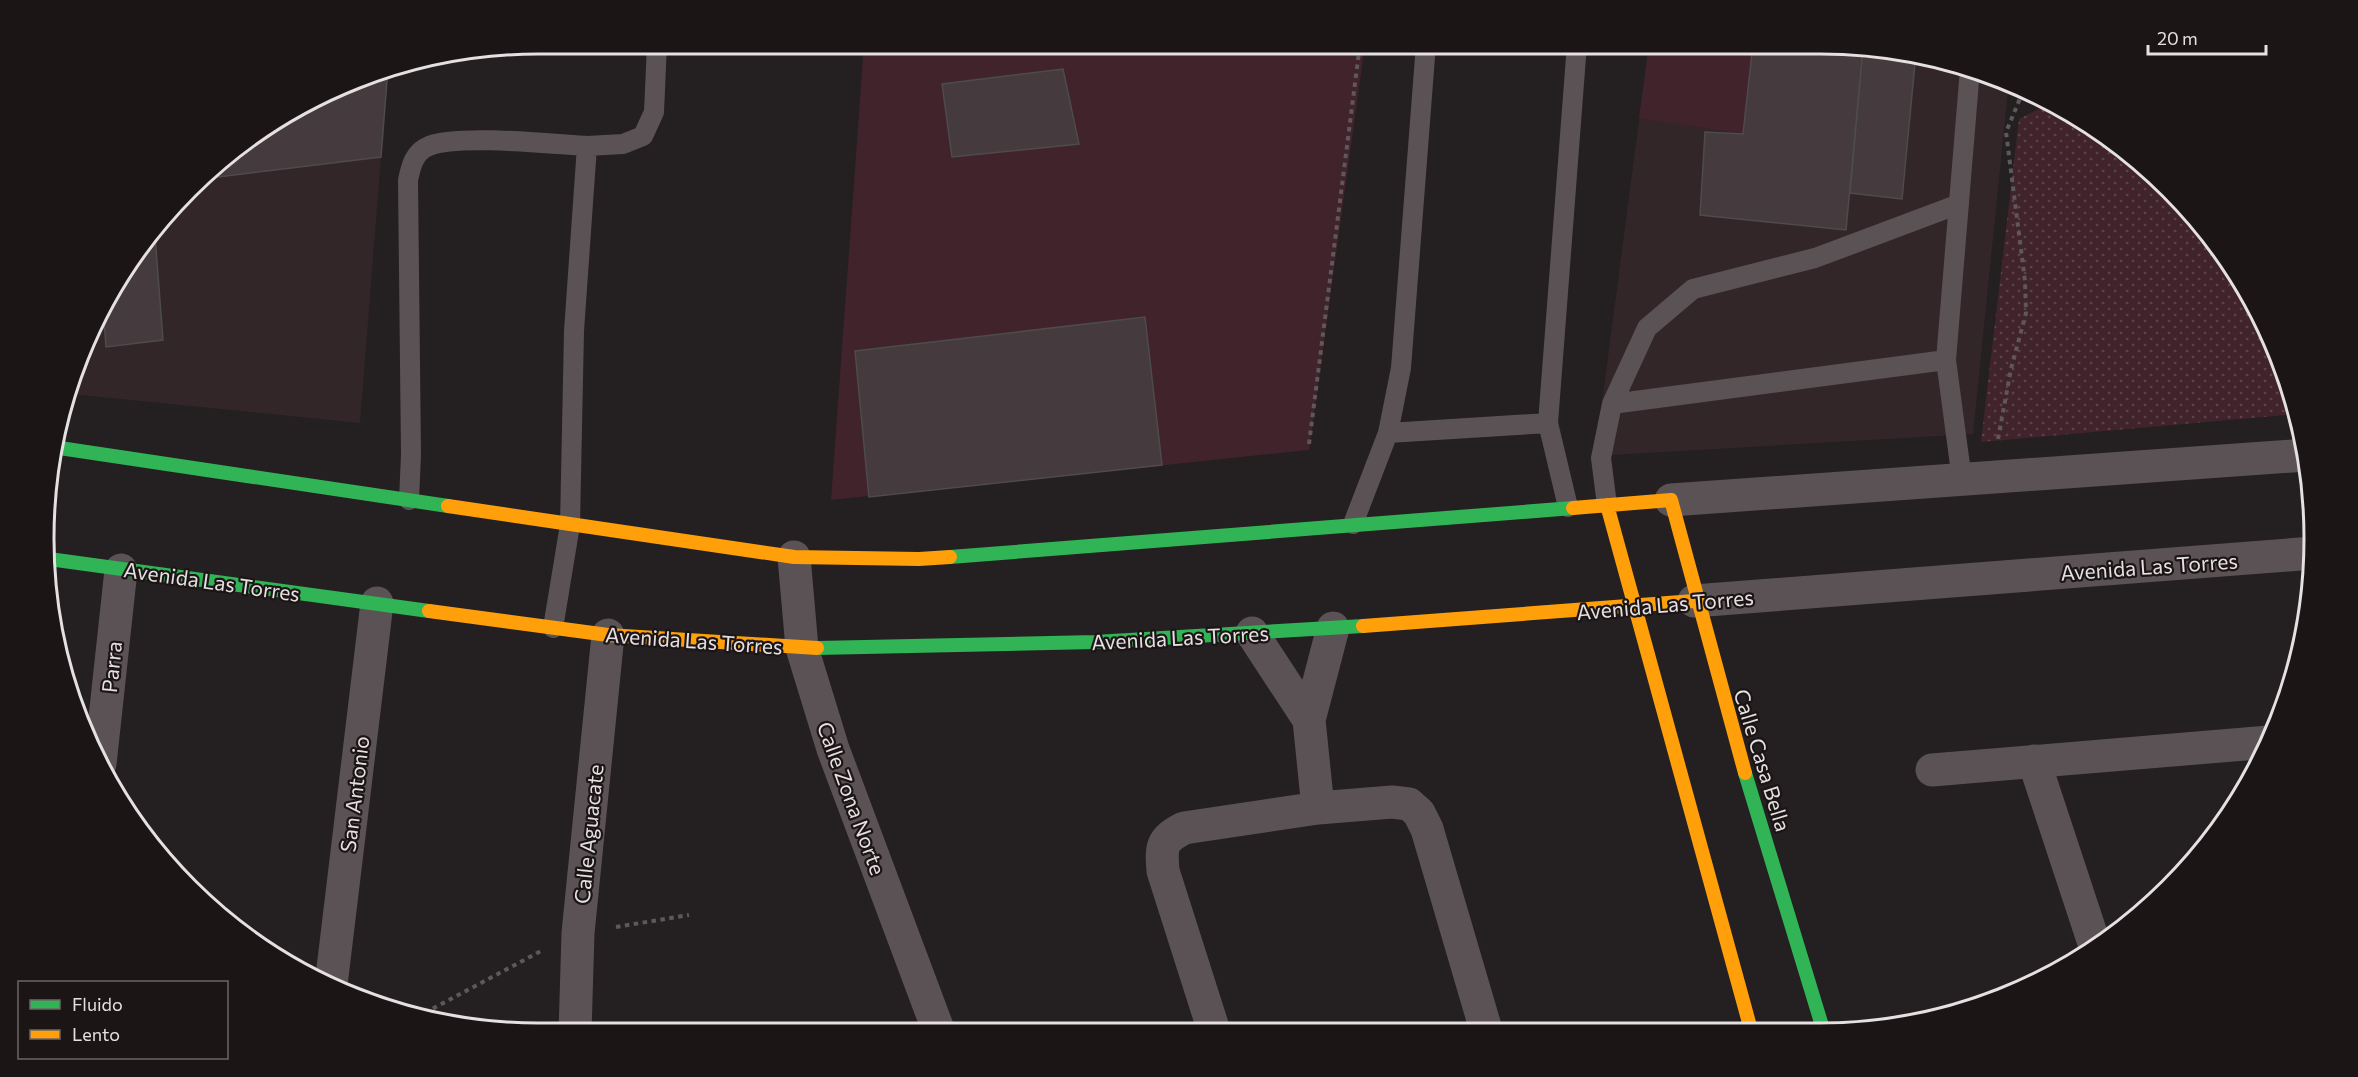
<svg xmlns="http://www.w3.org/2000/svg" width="2358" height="1077" viewBox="0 0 2358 1077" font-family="Commissioner,sans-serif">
<defs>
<pattern id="park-dots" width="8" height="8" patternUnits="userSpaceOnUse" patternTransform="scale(1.5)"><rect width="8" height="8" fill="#41232b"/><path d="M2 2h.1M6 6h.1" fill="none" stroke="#5c4349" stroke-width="1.8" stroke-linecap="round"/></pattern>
</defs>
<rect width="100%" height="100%" fill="#241f21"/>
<!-- built -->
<path fill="#322628" d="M1649,44H1820L1916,53L2009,81L1973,434L1595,456Z
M388,68L360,423L71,394L110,291L212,166L291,110L379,70Z"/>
<!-- park -->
<path fill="url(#park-dots)" d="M2050,103L2094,127L2169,188L2231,263L2277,349L2296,414L1981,442L2019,119Z"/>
<!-- pitch -->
<path fill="#41232b" d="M864,44H1365L1309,450L831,500Z
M1649,44H1753L1743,134L1639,118Z"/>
<!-- building -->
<path fill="#453a3d" stroke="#4e4b4c" stroke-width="1.5" d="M1753,44H1820L1863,48L1846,230L1700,215L1705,132L1743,134Z
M1863,48L1916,53L1902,199L1850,193Z
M388,68L381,157L202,179L212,166L291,110L379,70Z
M1063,69L1079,144L952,157L942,84Z
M155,236L163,340L106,347L103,309L110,291Z
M1145,317L1162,465L869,497L855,351Z"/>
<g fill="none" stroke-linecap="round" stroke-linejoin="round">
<!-- path -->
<path stroke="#5e585a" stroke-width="4" stroke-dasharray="4.5 4.5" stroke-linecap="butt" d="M1998,439L2011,369L2026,313L2025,281L2006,132L2024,89
M1309,444L1360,44
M616,927L689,915
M417,1017L541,951"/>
<!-- lane -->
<path stroke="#5b5255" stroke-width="20" d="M1426,44L1401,368L1388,433L1548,423
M1612,404L1946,360
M1962,480L1946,360L1970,69
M409,500L411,455L408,180C411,166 414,152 429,146C457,134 553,144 587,146
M1607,505L1601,458L1612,404L1647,328L1693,289L1815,258L1959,204
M1568,507L1548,423L1577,44
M1353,524L1388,433
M553,628L570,525L574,331L587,146L623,144L643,136L654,112L657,44"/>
<!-- street -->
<path stroke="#5b5255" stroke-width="33" d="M1671,500L2306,455
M794,557L802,648L833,749L939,1032
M1694,601L2313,553
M1252,633L1309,720
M2034,761L2095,946
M100,764L121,570
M1932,770L2269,742
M1318,808L1309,720L1333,628
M331,985L377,603
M1214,1031L1163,871C1161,846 1161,840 1184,828L1318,808L1392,802L1409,804L1419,813L1427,829L1486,1030
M575,1033L578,933L608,635"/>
<!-- fast -->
<path stroke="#30b455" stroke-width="14" d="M53,447L448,506
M950,557L1573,508
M49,559L429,611
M817,648L1095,642L1363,626
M1745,773L1823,1029"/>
<!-- slow -->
<path stroke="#ff9f0a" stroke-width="14" d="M1607,505L1751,1030
M448,506L794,557L919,559L950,557
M1573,508L1671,500L1745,773
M429,611L608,635L817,648
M1363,626L1694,601"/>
</g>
<g text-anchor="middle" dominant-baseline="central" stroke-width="4.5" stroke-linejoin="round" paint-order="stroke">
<!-- street labels -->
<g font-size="21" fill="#e5e0e1" stroke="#1b1516">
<text transform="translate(2149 566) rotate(-4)">Avenida Las Torres</text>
<text transform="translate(212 581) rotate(8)">Avenida Las Torres</text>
<text transform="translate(1665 604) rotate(-5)">Avenida Las Torres</text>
<text transform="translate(1180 637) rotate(-3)">Avenida Las Torres</text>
<text transform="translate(694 640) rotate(4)">Avenida Las Torres</text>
<text transform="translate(111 667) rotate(-84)">Parra</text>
<text transform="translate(1763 760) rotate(73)">Calle Casa Bella</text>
<text transform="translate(354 794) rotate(-83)">San Antonio</text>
<text transform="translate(852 798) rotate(70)">Calle Zona Norte</text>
<text transform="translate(588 834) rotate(-84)">Calle Aguacate</text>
</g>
</g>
<!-- crop -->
<path d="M0 0H2358V1077H0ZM538 54H1820A484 484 0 0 1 2304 538V539A484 484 0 0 1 1820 1023H538A484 484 0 0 1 54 539V538A484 484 0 0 1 538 54Z" fill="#1b1516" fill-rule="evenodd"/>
<path fill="none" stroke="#e5e0e1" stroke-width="3" d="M538 54H1820A484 484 0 0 1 2304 538V539A484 484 0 0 1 1820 1023H538A484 484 0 0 1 54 539V538A484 484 0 0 1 538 54Z"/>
<!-- legend -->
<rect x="18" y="981" width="210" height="78" fill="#1b1516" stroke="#6c6667" stroke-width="1.5"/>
<rect x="30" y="1000" width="30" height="9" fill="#30b455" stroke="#6c6667" stroke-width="1.5"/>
<text x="72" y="1011" font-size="18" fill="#e5e0e1">Fluido</text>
<rect x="30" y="1030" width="30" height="9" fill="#ff9f0a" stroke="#6c6667" stroke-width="1.5"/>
<text x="72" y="1041" font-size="18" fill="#e5e0e1">Lento</text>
<!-- scale -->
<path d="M2148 45v9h118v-9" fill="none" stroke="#e5e0e1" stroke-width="3"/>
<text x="2157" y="45" font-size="18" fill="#e5e0e1" stroke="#1b1516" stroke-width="4.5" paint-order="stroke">20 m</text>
</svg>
